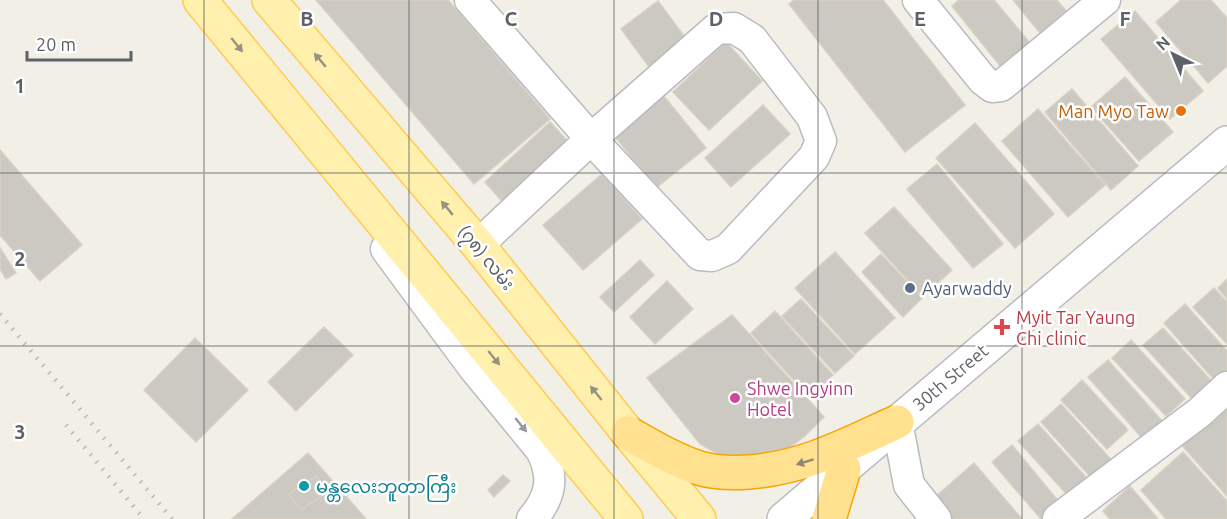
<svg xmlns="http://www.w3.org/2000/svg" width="1227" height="519" viewBox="0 0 1227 519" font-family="Ubuntu,'Noto Sans Myanmar',sans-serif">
<rect width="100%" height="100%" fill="#f1efe6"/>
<!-- building -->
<path fill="#ccc9c3" stroke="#d7d0c3" stroke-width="1.5" d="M316,0H448L550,119L474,184Z
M794,0H883L965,105L905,152L789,4Z
M959,0H994L1030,43L1001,67L952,6Z
M1013,0H1057L1066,11L1040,33Z
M1181,0H1211L1227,18V66L1208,83L1156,22Z
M658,1L690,44L652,71L621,29Z
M1135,11L1203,91L1170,119L1101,39Z
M726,42L762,81L709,130L673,92Z
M1125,77L1173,132L1139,161L1091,107Z
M1072,89L1138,166L1111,190L1045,112Z
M663,95L706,148L656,188L614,135Z
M763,105L790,134L731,187L705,158Z
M1038,109L1105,185L1068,217L1002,141Z
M550,122L574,148L508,208L485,182Z
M975,123L1054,214L1015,248L936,158Z
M0,150L82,245L40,281L0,235Z
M937,164L1003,244L973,268L907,189Z
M602,174L642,219L583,270L543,225Z
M894,207L952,270L923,297L865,233Z
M0,248L16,273L6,279L0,269Z
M835,252L895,318L855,354L795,288Z
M881,254L922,298L903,317L862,272Z
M640,260L654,275L614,312L600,297Z
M1227,279V299L1218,288Z
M667,281L693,309L655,344L630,317Z
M1214,288L1227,302V344L1193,307Z
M801,299L854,356L835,373L782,316Z
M1185,304L1227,351V372L1216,382L1164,323Z
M775,311L833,375L809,397L751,333Z
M732,315L824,417L805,436L790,447L769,458H725L700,444L647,378Z
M324,327L353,355L296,411L268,382Z
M1163,328L1215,385L1195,402L1143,345Z
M195,338L248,390L196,442L144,390Z
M1131,340L1185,399L1166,416L1112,358Z
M1108,360L1162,421L1142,438L1088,377Z
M1082,380L1128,430L1107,449L1061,400Z
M1061,404L1115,464L1095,482L1041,422Z
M1227,406V496L1179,442Z
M1038,424L1092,484L1073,501L1018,441Z
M1012,445L1064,508L1050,519H1041L992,462Z
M1183,452L1227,501V519H1166L1141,490Z
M308,453L366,519H232Z
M974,463L1022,519H951L934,498Z
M503,475L510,481L494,497L488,490Z
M316,476L327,492L301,510L289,494Z
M1130,486L1158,519H1110L1103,511Z"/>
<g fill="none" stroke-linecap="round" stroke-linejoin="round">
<!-- street casing -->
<g stroke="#b8bcc1" stroke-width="33">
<path id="street" d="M470,0L591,139L700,255L712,256L728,249L814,157L821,141L812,117L752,39L734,28L716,29L591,139L478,245
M918,0L983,80L992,87L1001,86L1105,0
M386,249L473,367L541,450C555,477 551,497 532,519
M897,422L909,485L936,519
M1058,519L1200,412L1227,387"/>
</g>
<!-- secondary casing -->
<g stroke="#b9bdc3" stroke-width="36">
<path id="secondary" d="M784,519L1227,143"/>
</g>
<!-- primary casing -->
<g stroke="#ffcc51" stroke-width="36">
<path id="primary" d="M200,0L626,519
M269,0L478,245L628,433L699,519"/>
</g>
<!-- highway casing -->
<g stroke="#f7a600" stroke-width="36">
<path id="highway" d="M628,433C651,446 674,460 699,468C715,473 733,473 749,472C805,468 848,444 897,422
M829,519L844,469"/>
</g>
<!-- street -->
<use href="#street" stroke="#fff" stroke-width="30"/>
<!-- secondary -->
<use href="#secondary" stroke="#fff" stroke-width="33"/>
<!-- primary -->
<use href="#primary" stroke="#fff1ad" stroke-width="33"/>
<!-- highway -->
<use href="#highway" stroke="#ffe18f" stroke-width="33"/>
<!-- rail -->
<path stroke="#b7b8b9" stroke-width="4.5" stroke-dasharray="1.5 8" stroke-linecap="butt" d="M0,314L172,519
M66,425L144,519"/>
</g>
<!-- one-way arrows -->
<defs><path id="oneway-solid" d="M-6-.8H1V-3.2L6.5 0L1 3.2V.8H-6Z" transform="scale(1.5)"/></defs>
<g fill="#969480">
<use href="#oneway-solid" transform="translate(237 45) rotate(51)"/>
<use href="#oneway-solid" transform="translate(320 60) rotate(-130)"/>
<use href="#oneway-solid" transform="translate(447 208) rotate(-130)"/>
<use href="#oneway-solid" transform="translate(494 358) rotate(51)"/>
<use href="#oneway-solid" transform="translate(596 393) rotate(-129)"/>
</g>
<use fill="#96999d" href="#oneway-solid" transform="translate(521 425) rotate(51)"/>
<use fill="#8e8874" href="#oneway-solid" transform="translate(805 462) rotate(163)"/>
<!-- grid -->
<path fill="none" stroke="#5d6268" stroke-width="1.5" stroke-opacity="0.55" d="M204,0V519M409,0V519M614,0V519M818,0V519M1022,0V519M0,173H1227M0,346H1227"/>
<!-- markers -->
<circle fill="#e8710a" stroke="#fff" stroke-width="2" cx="1181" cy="111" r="6"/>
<circle fill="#5c6f8a" stroke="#fff" stroke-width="2" cx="910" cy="288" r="6"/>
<path fill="#e0444e" stroke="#fff" stroke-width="2" d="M999 318h6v6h6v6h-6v6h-6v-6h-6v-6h6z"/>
<circle fill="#d1479c" stroke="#fff" stroke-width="2" cx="735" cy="398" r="6"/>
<circle fill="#0f9aa8" stroke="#fff" stroke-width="2" cx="304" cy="486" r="6"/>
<g text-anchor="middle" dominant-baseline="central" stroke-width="5" stroke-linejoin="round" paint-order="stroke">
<!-- food labels -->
<g font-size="18" fill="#c56008" stroke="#fff" text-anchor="end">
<text x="1169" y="111">Man Myo Taw</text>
</g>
<!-- street labels -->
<g font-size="18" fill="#5d6268" stroke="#fff">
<text transform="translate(487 257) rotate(51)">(၇၈) လမ်း</text>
<text transform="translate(950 377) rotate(-40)">30th Street</text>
</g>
<!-- service labels -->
<g font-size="18" fill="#4e5e75" stroke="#fff" text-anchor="start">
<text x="922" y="288">Ayarwaddy</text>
</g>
<!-- health labels -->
<g font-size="18" fill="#be3a42" stroke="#fff" text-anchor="start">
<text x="1016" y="317">Myit Tar Yaung<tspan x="1016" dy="21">Chi clinic</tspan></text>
</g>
<!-- hotel labels -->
<g font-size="18" fill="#b23c85" stroke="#fff" text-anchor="start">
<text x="747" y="388">Shwe Ingyinn<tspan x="747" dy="21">Hotel</tspan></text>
</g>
<!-- culture labels -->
<g font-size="18" fill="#0d838f" stroke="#fff" text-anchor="start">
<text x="316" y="486">မန္တလေးဘူတာကြီး</text>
</g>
</g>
<g font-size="20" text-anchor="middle" font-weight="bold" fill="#5d6268" stroke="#fff" stroke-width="5" stroke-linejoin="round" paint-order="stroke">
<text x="307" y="26">B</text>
<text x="511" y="26">C</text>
<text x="716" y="26">D</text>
<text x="920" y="26">E</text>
<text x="1125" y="26">F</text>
<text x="20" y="93">1</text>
<text x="20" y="266">2</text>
<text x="20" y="439">3</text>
</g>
<!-- north arrow -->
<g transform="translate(1173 54) rotate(317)" stroke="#ffffff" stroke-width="4.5" paint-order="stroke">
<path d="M0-4.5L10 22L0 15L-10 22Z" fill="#5d6268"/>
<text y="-9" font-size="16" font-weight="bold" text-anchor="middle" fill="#5d6268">N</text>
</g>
<!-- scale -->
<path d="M27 51v9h104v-9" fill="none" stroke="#5d6268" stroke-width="3"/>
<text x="36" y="51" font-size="18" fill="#5d6268" stroke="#ffffff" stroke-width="4.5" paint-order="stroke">20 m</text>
</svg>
